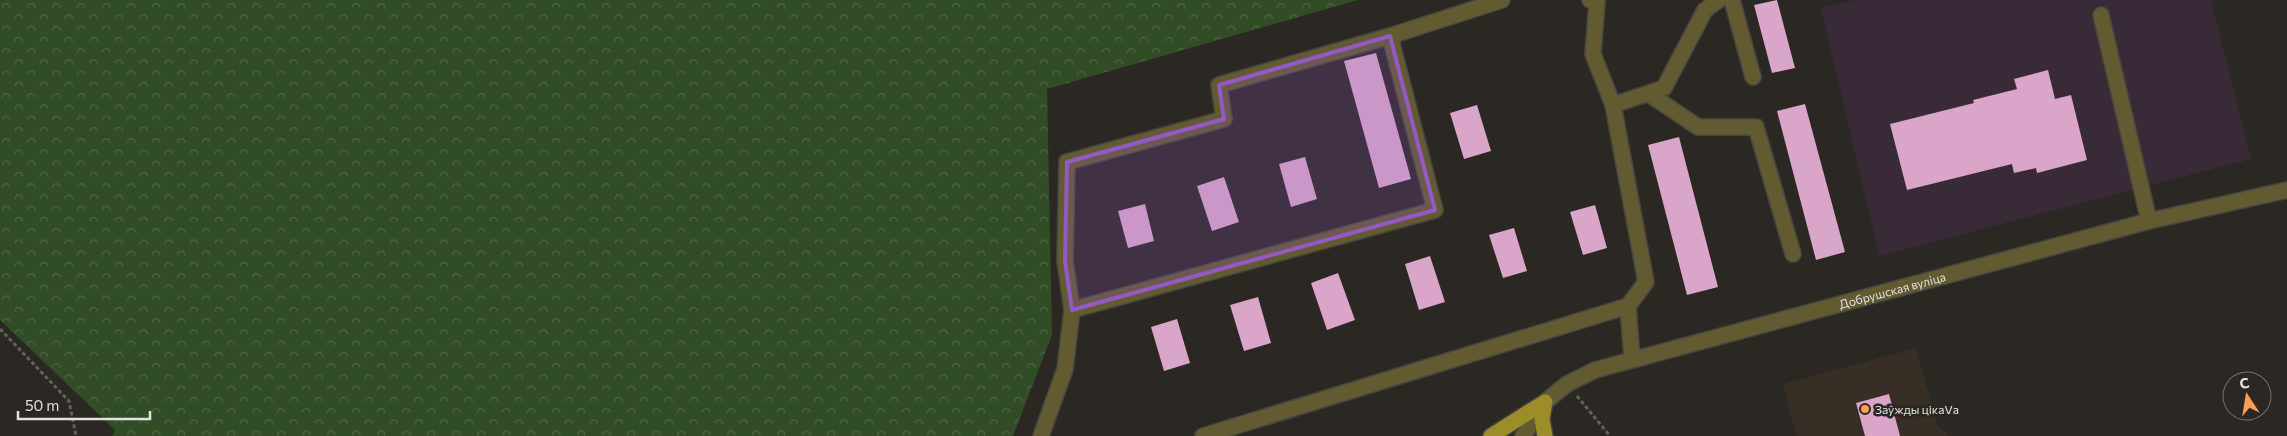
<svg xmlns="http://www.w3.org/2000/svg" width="2287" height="436" viewBox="0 0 2287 436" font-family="Commissioner,sans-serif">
<defs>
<pattern id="forest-crowns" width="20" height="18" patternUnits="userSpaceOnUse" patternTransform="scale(1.25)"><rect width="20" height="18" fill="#314d26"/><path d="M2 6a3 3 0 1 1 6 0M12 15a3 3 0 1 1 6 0" fill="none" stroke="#4f6645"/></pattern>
</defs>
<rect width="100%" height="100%" fill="#2b2723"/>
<!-- built -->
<path fill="#372f25" d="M1916,348L1938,426L1950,436H1796L1783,384Z"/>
<!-- industrial -->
<path fill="#382a37" d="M1854,0H2211L2251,159L1879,256L1821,8Z"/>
<!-- forest -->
<path fill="url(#forest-crowns)" d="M0,0H1358L1047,89L1052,335L1013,436H112L115,430L0,320Z"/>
<!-- building -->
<path fill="#d9a5c9" d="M1777,0L1795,68L1772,73L1754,5Z
M1376,53L1411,179L1379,188L1344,61Z
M2048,70L2055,99L2071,95L2087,160L2037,173L2036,168L2014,173L2012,164L1907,190L1890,124L1974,103L1973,100L2017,89L2014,79Z
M1805,104L1845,252L1816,260L1777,111Z
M1477,105L1491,151L1464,159L1450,113Z
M1679,137L1718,287L1687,295L1648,145Z
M1305,157L1317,199L1291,207L1279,164Z
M1224,177L1239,222L1212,231L1197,186Z
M1145,204L1154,241L1128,248L1118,211Z
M1595,205L1607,248L1583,255L1570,212Z
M1514,228L1527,271L1503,278L1489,235Z
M1430,256L1445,302L1419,310L1405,264Z
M1338,273L1355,320L1327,330L1311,283Z
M1258,297L1271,343L1244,351L1230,305Z
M1177,319L1190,363L1164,371L1151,327Z
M1889,394L1900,436H1865L1856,403Z"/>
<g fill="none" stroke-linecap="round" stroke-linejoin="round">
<!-- minor casing -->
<g stroke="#484541" stroke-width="18">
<g id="minor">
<path d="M1590,0L1597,2L1593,54L1613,105L1646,282L1628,306L1632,359"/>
<path d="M1732,0L1753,77"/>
<path d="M2101,15L2149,221"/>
<path d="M1649,94L1698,127H1756L1793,254"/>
<path d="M1613,105L1664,88L1705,10L1719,0"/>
<path d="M1072,310L1435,210L1390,36"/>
<path d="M1041,436L1065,369L1072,310L1065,261L1067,162L1224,119L1219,85L1390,36L1502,0"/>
<path d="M1203,436L1628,306"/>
<path id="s1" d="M1523,436L1545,402L1567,384L1595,370L2149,221L2287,190"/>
</g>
</g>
<!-- major casing -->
<g stroke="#484541" stroke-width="18">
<path id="major" d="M1545,402L1542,419L1545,436
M1491,436L1545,402"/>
</g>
<!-- path -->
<path stroke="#64605c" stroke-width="3" stroke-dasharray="4 2.5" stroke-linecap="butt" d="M0,329L69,401L76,436
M1577,396L1610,436"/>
<!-- minor -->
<use href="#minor" stroke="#625b31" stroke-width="15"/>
<!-- major -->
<use href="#major" stroke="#9c8d2a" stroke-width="15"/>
</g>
<!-- marked area -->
<path fill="#9559c6" fill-opacity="0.2" stroke="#9559c6" stroke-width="4" stroke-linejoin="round" d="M1390,36L1435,210L1072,310L1065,261L1067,162L1224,119L1219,85Z"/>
<!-- markers -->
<circle fill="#fb9e51" stroke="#2b2723" stroke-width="2" cx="1865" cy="409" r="5"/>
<g text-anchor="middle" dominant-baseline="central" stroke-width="5" stroke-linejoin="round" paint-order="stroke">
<!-- street labels -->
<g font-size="12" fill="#e3e0dd" stroke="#2b2723">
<text stroke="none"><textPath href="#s1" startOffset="408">Добрушская вуліца</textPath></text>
</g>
<!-- poi labels -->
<g font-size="12" fill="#e3e0dd" stroke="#2b2723" text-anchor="start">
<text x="1875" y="409">Заўжды цікаVа</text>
</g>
</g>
<!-- north arrow -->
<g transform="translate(2247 396) rotate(348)"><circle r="24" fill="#2b2723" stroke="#75716d"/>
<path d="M0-4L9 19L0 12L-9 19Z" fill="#fb9e51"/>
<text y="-8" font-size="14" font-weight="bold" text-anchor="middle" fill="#e3e0dd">С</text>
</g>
<!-- scale -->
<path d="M18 411v8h132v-8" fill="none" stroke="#e3e0dd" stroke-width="2.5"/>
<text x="25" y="411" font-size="15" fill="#e3e0dd" stroke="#2b2723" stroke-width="4" paint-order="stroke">50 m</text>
</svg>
